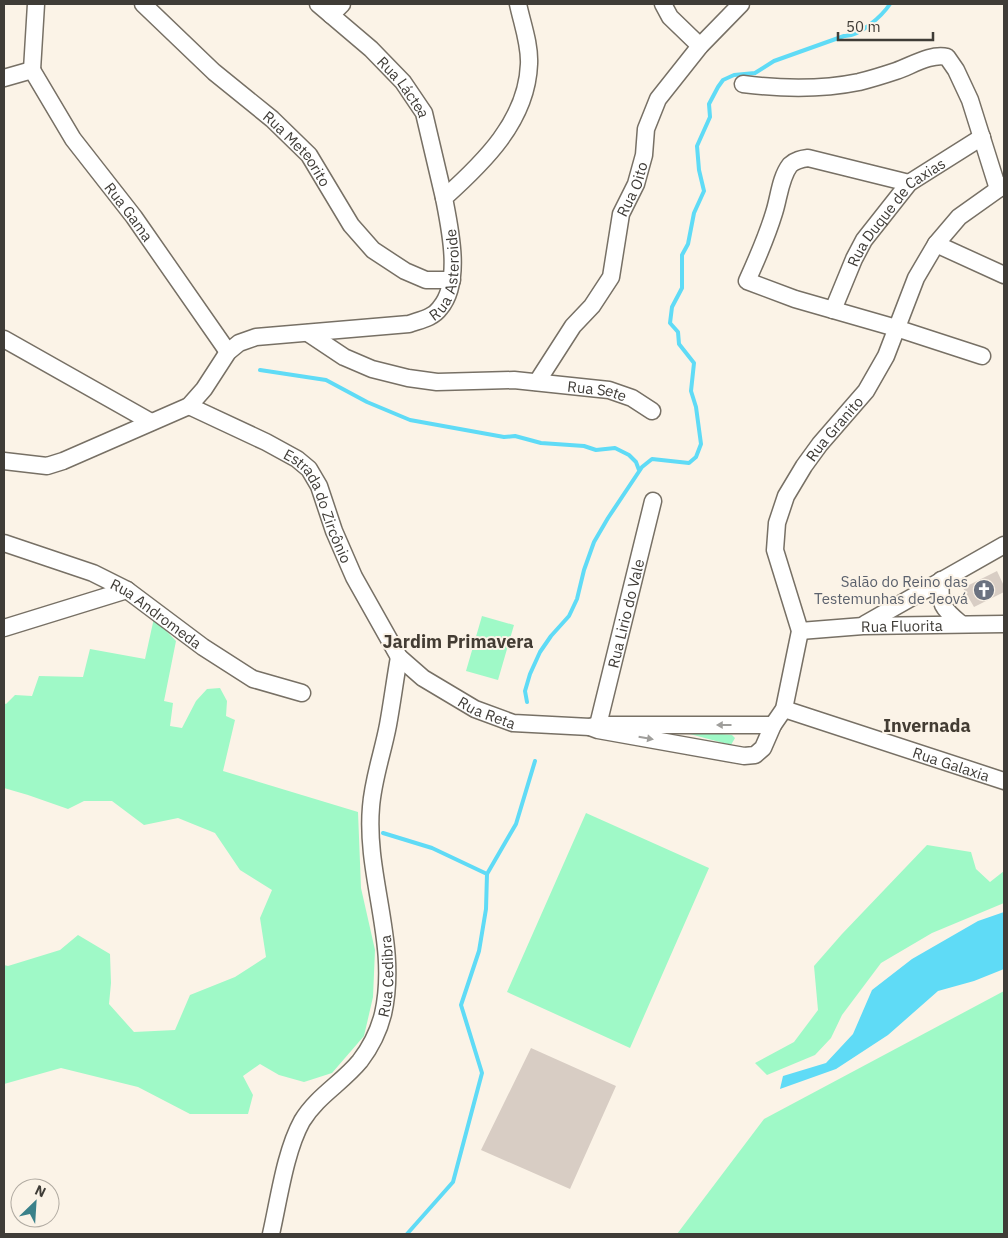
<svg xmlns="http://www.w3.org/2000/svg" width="1008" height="1238" viewBox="0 0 1008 1238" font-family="'IBM Plex Sans',sans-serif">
<rect width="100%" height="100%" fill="#fbf3e7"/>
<!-- green -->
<path fill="#9ff9c7" d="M482,616L514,625L498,680L466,671Z
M154,618L176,641L164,701L173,703L170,726L182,728L196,701L207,689L220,688L227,701L226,716L235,720L223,771L358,812L361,888L375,950L373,997L364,1036L332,1073L304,1082L279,1075L260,1064L243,1076L253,1095L248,1114H190L138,1087L61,1068L4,1084V965L8,966L60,950L78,935L110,954L111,983L109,1004L134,1032L175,1030L190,995L235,977L266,957L260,918L272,890L240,870L215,833L178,818L144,825L112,801H84L68,809L28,795L4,788V703L6,704L15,695L32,696L39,676L83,677L90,649L145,659Z
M671,729L732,735L735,738L731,745Z
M586,813L709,868L630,1048L507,992Z
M927,845L971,852L976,869L990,882L1004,871V903L932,933L881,963L842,1015L831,1038L815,1055L767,1075L755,1063L794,1042L818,1010L814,966L842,934Z
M1004,991V1234H677L764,1119Z"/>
<!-- water -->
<path fill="#5fdbf6" d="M1004,912V969L974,981L938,991L888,1035L836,1069L780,1089L783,1076L826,1063L853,1034L872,990L912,959L978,921Z"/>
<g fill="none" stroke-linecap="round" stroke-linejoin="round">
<!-- stream -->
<path stroke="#5fdbf6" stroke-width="4" d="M260,370L326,380L367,402L410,420L504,437L515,436L541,443L584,446L596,450L615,448L629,455L636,462L639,470
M527,702L525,691L530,674L540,652L551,636L569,616L577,599L584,570L594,542L608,518L642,467L652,459L689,463L696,457L701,444L696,407L691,391L694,363L679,344L678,332L670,323L672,307L682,288V255L688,244L694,213L704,191L699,170L697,146L710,117L709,104L718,87L723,80L734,75L755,73L774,61L844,36C859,37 882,16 890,4
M383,833L432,848L487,874
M407,1234L453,1182L482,1073L461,1005L479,951L486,909L487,874L516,824L535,761"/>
</g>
<!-- building -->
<path fill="#d8cdc4" d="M997,571L1004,586V592L974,607L963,588Z
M531,1048L616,1086L570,1189L481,1150Z"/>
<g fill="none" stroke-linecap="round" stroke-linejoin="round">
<!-- minor casing -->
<g stroke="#777065" stroke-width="19">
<g id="minor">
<path id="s1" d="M143,4L214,72L272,119L309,155L351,225L373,250L405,271L426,280H452"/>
<path id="s2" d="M318,4L371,49L403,82L424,113L444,198"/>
<path d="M663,4L670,17L700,46"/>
<path d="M331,15L342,4"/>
<path id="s3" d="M32,70L73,139L134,217L228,352"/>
<path d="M32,70L36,4"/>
<path d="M4,78L32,70"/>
<path d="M743,84C782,89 820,90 859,82C871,79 884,75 896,71C911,66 931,53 947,57L956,70L970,100L998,189"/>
<path d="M909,183L808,158C801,159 795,160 790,165C780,178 779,198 774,213C767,236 757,259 747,281L795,299L896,328L982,356"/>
<path d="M936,244L1004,275"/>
<path id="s4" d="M833,310L854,259L864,240L909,183L982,137"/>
<path id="s5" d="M308,333L344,357L372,369L408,378L437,382L514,380L609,390L632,398L652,411"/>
<path d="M4,339L151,422"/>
<path id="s6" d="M537,382L573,326L592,306L611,277L621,214L636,184L644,155L646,129L658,99L700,46L741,4"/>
<path id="s7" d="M189,406L266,442L297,459L309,469L319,486L334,531L354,577L399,657L423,678L475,709L513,723L590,727L598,725H773"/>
<path id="s8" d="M4,461L47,466L63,461L189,406L204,389L228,352L239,343L256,337L409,324C420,320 433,318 440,308C462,282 450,229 444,198C483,163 527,121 529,64C530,44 522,23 518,4"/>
<path id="s9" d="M4,543L93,573L127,590L203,647L253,679L302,693"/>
<path d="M941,580C939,604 942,608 960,623"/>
<path d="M865,624L1004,545"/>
<path d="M4,628L127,590"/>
<path id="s10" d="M800,631L863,626L1004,624"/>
<path id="s11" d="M784,709L1004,781"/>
<path id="s12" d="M598,725L653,501"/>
<path id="s13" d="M590,727L598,730L744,756L755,755L763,748L773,725L784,709L800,631L775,550L777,523L786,496L804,466L820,444L866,391L886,356L916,278L936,244L959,217L1004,185"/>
<path id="s14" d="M271,1234C279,1199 285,1152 302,1121C317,1096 342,1083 360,1061C370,1048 379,1030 383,1014C399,944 365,876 371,807C373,779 383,752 388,725C392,703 395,680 399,657"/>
</g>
</g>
<!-- minor -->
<use href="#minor" stroke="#fff" stroke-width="16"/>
</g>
<!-- one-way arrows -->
<defs><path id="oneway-solid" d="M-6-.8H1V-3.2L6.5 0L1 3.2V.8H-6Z" transform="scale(1.25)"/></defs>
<g fill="#9f9e9b">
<use href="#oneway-solid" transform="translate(724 725) rotate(180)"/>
<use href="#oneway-solid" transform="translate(646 738) rotate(10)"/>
</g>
<!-- icons -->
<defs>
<g id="church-disc" transform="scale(1.125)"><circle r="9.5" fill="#6b7280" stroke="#fbf3e7"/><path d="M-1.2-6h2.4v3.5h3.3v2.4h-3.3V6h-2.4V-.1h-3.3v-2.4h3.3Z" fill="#fff"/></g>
</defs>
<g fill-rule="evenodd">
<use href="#church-disc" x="984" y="590"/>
</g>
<g text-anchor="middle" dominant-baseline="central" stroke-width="4" stroke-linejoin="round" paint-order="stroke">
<!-- street labels -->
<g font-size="15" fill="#3f3c37" stroke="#fbf3e7">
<text stroke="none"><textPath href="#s2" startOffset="120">Rua Láctea</textPath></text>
<text stroke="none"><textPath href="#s1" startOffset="212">Rua Meteorito</textPath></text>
<text stroke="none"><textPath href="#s6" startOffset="220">Rua Oito</textPath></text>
<text stroke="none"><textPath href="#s3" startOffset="172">Rua Gama</textPath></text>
<text stroke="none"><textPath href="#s4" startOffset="119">Rua Duque de Caxias</textPath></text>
<text stroke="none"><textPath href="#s8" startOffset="520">Rua Asteroide</textPath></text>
<text stroke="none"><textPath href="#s5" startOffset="301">Rua Sete</textPath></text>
<text stroke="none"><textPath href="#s13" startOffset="526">Rua Granito</textPath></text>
<text stroke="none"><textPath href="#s7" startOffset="172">Estrada do Zircônio</textPath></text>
<text stroke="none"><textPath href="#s9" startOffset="169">Rua Andromeda</textPath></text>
<text stroke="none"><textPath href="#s12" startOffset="115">Rua Lirio do Vale</textPath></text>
<text stroke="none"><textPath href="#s10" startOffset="102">Rua Fluorita</textPath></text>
<text stroke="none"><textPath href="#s7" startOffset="450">Rua Reta</textPath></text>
<text stroke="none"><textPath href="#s11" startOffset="176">Rua Galaxia</textPath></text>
<text stroke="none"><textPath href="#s14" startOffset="292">Rua Cedibra</textPath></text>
</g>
<!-- worship labels -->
<g font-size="15" fill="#5b616d" stroke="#fbf3e7" text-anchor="end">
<text x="968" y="581">Salão do Reino das<tspan x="968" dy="17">Testemunhas de Jeová</tspan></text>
</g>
<!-- quarter labels -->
<g font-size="18" font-weight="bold" fill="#433c33" stroke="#fbf3e7">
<text x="458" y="641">Jardim Primavera</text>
<text x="927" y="725">Invernada</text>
</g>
</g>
<!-- border -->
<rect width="1008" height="1238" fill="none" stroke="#3f3c37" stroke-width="10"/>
<!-- north arrow -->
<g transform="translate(35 1203) rotate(25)"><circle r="24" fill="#fbf3e7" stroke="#b0aaa1"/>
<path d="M0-4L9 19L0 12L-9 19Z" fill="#3a818a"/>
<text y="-8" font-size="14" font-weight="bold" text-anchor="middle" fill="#3f3c37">N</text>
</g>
<!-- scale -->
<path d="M838 32v8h95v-8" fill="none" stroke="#3f3c37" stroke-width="2.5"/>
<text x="846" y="32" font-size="15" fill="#3f3c37" stroke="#fbf3e7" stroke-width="4" paint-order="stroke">50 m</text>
</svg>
